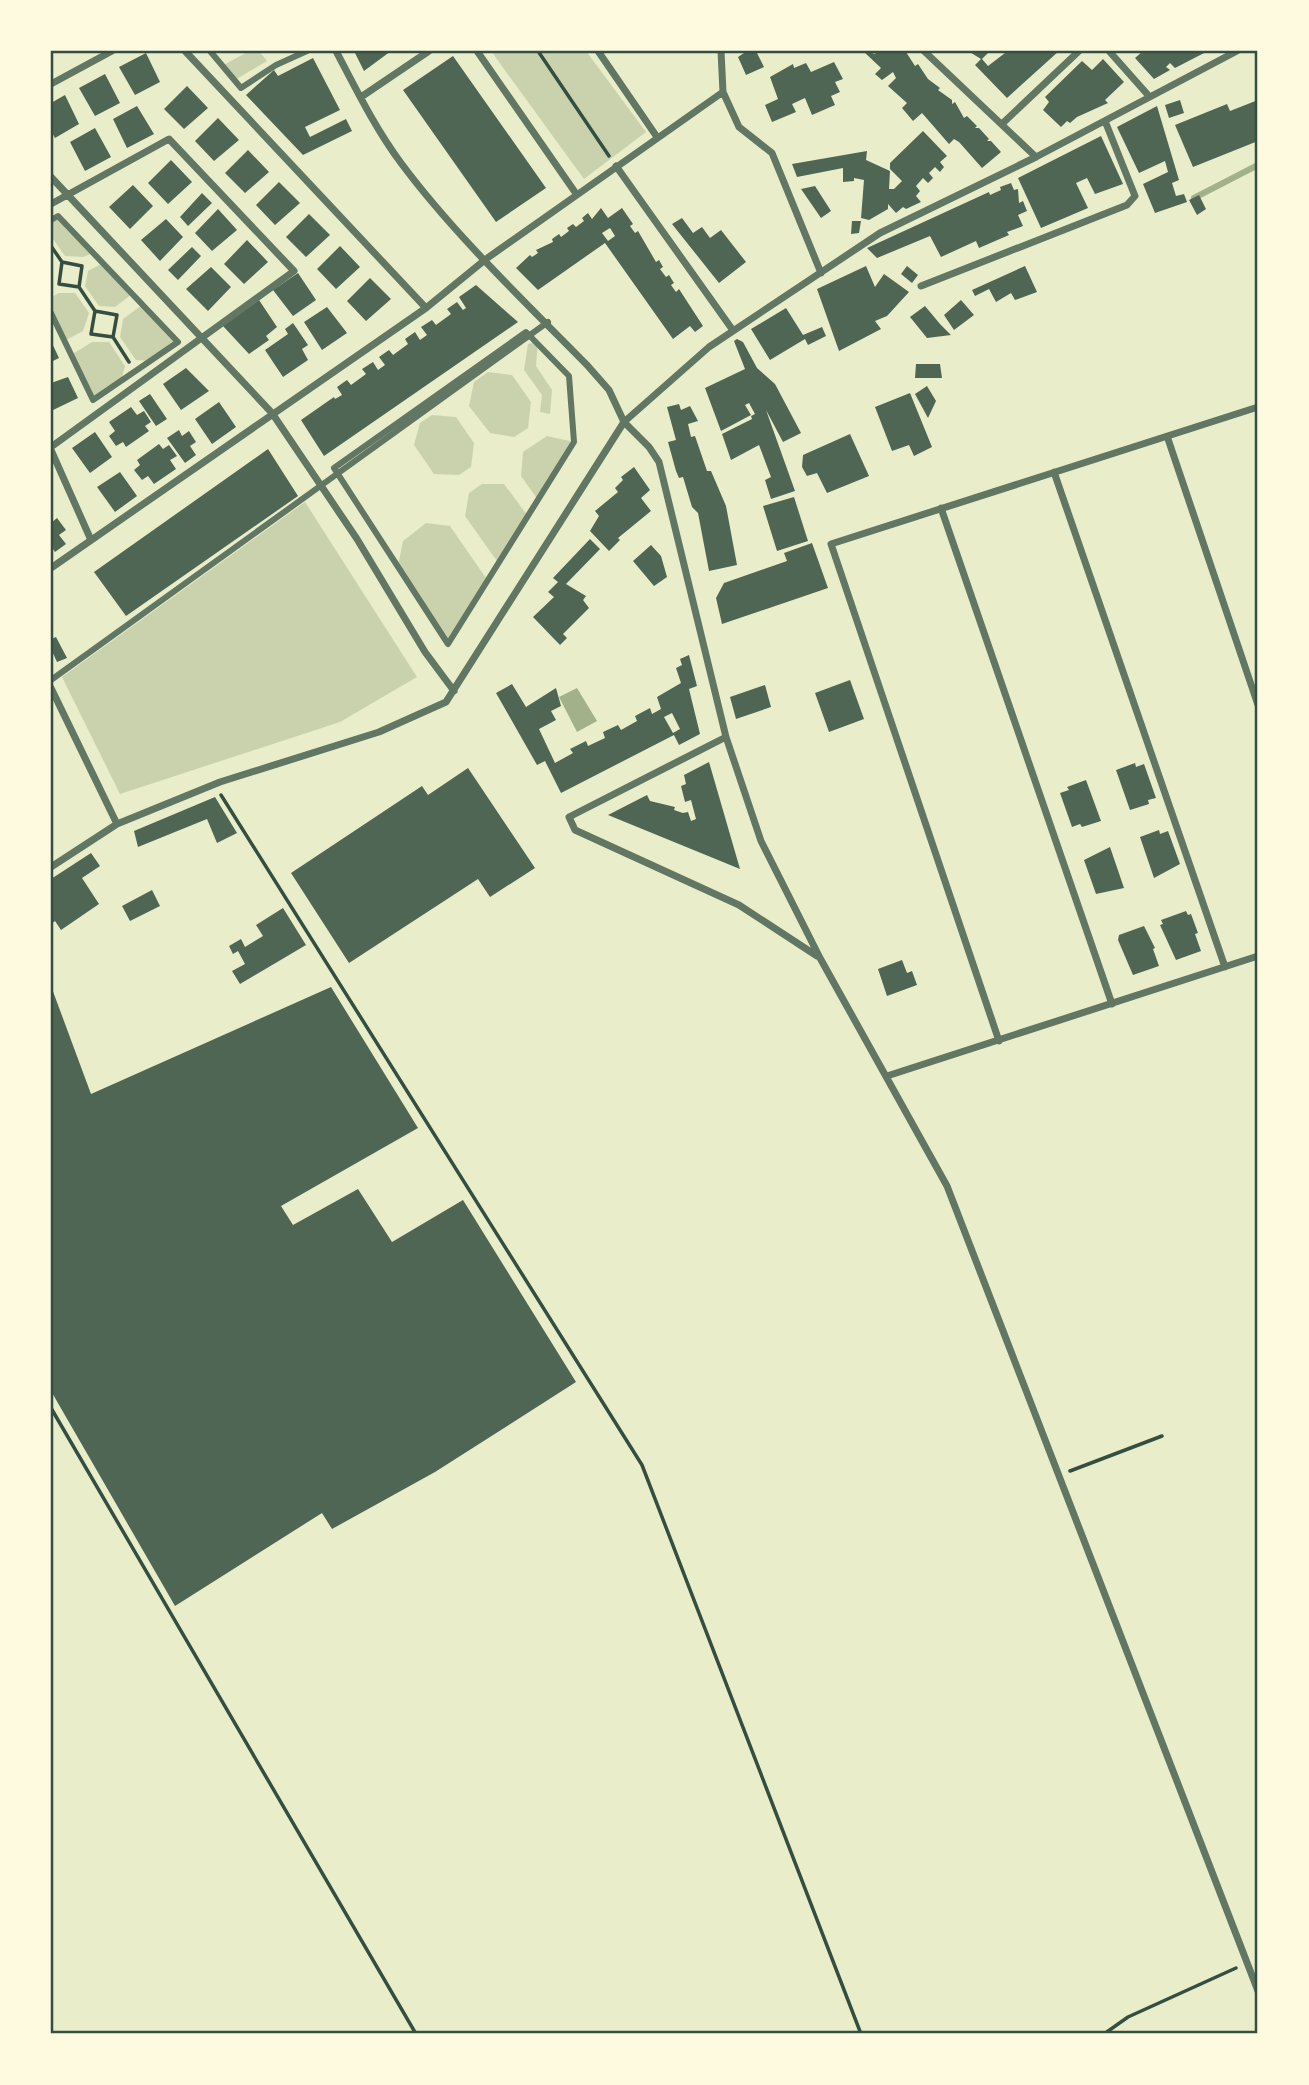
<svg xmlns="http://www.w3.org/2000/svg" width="1309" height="2085" viewBox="0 0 1309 2085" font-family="'Noto Sans',sans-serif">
<rect width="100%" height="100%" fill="#e9edc9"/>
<!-- green -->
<path fill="#cad2ad" d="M249,51H259L267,61L235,80L222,66Z
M491,51H586L646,132L584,179Z
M58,216L93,253L83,257L65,256L51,236V220Z
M103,263L132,294L115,307L99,306L85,286L88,271Z
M59,293H75L89,313L83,331L64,341L51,313V297Z
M142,305L178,342L150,361L136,360L120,337L123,319Z
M92,342H109L125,366L121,381L93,400L71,355Z
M538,342L536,366L552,390L550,414L540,412L542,395L524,370L528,344Z
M488,372L512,375L531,402L528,428L514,437L490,433L469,406L474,382Z
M432,415L456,417L474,443L471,467L459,475L434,474L414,445L420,423Z
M547,436L574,442L538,500L521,476L523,452Z
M482,484H504L528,516L499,564L465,516L469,493Z
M305,502L417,677L340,722L120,794L62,677Z
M426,523L450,526L488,581L448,644L398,566L403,541Z"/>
<!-- water -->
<path fill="#a3b18a" d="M577,688L597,721L577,732L559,697Z"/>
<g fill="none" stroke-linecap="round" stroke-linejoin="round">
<!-- stream -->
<path stroke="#a3b18a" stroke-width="6" d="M1194,198L1258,165"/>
</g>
<!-- building -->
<path fill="#4f6655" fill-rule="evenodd" d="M354,51H391L364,71Z
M747,51H756L764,67L746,75L738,57Z
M863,51L876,54L873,51L906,52L915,66L918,64L928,79L940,88L938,90L952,100V104L955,102L964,118L967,116L977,126L975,128H979L989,139L987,141H991L1001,152L982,168L959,142L954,139L949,144L922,113L913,121L902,108L907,103L888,86L896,78L893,72L882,80L875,74L881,68Z
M968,51H990L982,59L988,66L1005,53L1003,51H1059L1007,98L975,65L981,59Z
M1143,51H1208L1175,68L1170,63L1166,67L1170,70L1154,79L1135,58Z
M146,53L160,82L135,95L119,67Z
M453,56L546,188L496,222L403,90Z
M313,58L340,110L305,127L310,137L346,119L352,131L303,155L246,95L274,70L278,76Z
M1103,59L1124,82L1105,100L1108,103L1077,117L1070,123L1067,121L1061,127L1043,110L1049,102L1045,97L1082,61L1092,70Z
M834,62L843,79L835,82L840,92L831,96L835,105L812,115L805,98L792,104L796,112L772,122L765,105L778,99L770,77L793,64L794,68L806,63L811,72Z
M105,74L120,103L95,116L79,88Z
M187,86L208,108L184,129L164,109Z
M65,95L79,124L55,138L51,131V103Z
M1180,100L1184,113L1169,118L1165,105Z
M1258,100V141L1193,167L1175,125L1227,104L1230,111Z
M137,106L154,134L127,148L113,119Z
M1157,106L1179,180L1172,183L1176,196L1184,194L1187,202L1155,213L1143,184L1168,172L1165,161L1139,173L1117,127Z
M218,118L239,140L214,161L195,141Z
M95,128L111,157L85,171L70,142Z
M923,131L947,156L940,162L944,167L940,172L935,167L929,173L933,178L928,183L923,178L916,186L920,191L916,196L921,202L906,209L903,207L896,213L888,204V209L869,220L861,218L864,180L854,178V181L843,182V168L797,177L792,164L867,151L866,160L890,171L889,189H894L902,181L890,169V163Z
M1101,136L1123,184L1095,194L1087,178L1076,183L1088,208L1041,228L1018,178Z
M248,150L269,172L245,193L225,173Z
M171,160L192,182L168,204L148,183Z
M279,182L300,203L275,225L256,205Z
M1011,183L1014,190L1018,189L1019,203L1023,201L1027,211L1018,215L1023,226L1007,232L1009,235L979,248L976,241L941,257L930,236L877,258L867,248L989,192L990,195L1001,190L1000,187Z
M133,185L153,206L130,229L109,207Z
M815,186L831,211L821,218L801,189Z
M202,193L212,203L188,226L180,217Z
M1199,195L1206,209L1197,215L1189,200Z
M601,208L608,218L622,208L633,224L630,226L635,233L638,231L656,262L659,260L663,267L660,269L666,277L669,275L674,283L671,285L676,292L679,289L703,326L695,332L690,326L673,339L605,243L538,290L516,268L530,255L532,257L538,253L536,250L553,242L552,239L559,234L561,237L569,231L567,228L573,224L576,227L584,221L582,218L588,213L592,219ZM610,228L615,236L608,241L602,233Z
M218,209L237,230L212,251L195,233Z
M309,214L330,235L306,257L286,237Z
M682,218L693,233L702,227L710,238L721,230L746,262L719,283L672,224Z
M166,219L183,237L160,261L141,240Z
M852,221H861L859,233L851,234Z
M247,240L268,262L244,284L224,264Z
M340,246L360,267L336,289L317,269Z
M192,247L201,256L178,280L168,270Z
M866,266L875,287L884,274L909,292L887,316L875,321L881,329L839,351L817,289Z
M907,266L918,275L912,283L901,274Z
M1025,266L1037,292L1015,300L1011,293L996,302L989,289L975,296L972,290Z
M211,267L231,287L208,311L186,289Z
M298,273L316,300L293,316L273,290Z
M370,278L391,299L366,321L347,301Z
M476,285L518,322L324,456L301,420L334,397L335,399L342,395L337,387L347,380L351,385L366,374L362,369L373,362L378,370L385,365L379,357L389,350L393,355L408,344L405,339L415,332L420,340L427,335L421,327L432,320L436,325L451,314L447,309L457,302L463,310L466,308L459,297Z
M259,300L277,327L266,336L269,340L249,354L223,326Z
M961,300L974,315L954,330L944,315Z
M925,306L940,324L951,335L927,338L910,317Z
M327,307L347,333L322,350L304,322Z
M786,308L803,335L822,327L826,336L808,345L805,339L770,360L751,329Z
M293,323L308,345L302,349L308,360L283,377L265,350L288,334L285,329Z
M737,339L743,342L757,368L775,384L801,433L783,442L766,410L795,491L771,499L765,480L771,477L759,445L731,460L722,434L752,419L751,416L755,414L749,403L745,405L751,415L721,431L705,388L745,369L734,341Z
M51,341L59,358L51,362Z
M916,364H940L942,378H915Z
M186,368L209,391L181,410L163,384Z
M68,377L78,398L51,411V383Z
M927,386L936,401L928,418L915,394Z
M910,393L932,447L914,456L909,445L892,451L875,407Z
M150,394L167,419L156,426L139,401Z
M219,402L236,427L212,444L195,419Z
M679,404L681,410L690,406L698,421L688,424L691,437L695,436L707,471H711L726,506L737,565L709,571L698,513L692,507L683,477L679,478L676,471L668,442L676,440L667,407Z
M131,407L137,415L144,411L151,422L145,426L149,431L126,447L123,442L116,446L109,436L115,431L109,422Z
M179,430L182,436L189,431L196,442L190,446L196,455L185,463L167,438Z
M95,432L112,457L90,473L72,448Z
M850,434L869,476L827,493L817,473L807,476L802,467L803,455Z
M159,444L163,449L169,445L177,456L170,460L176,469L154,484L148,476L142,480L134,470L140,465L137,460Z
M268,449L298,496L126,616L94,572Z
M634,467L650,490L641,498L651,511L618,538L620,540L609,551L590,531L599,516L595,511L618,492L615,488L623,480L621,477Z
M120,472L137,496L115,512L97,487Z
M794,497L808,541L777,551L763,506Z
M57,518L66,530L59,535L66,544L55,552L51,546V523Z
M590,539L600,549L566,584L586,596L583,600L589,608L563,634L567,638L560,645L533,617L554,597L548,592L558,582L553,578Z
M812,543L828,588L722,624L716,598L724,583L787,561L784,553Z
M651,545L661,556L667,577L654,586L633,561Z
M56,637L67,658L57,662L51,649V639Z
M689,655L697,686L689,689L700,734L679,745L674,735L561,793L545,761L537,765L496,693L512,684L526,707L556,688L561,706L551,711L556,720L539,729L555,763L573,753L570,749L586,741L588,746L605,738L603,732L618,725L621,730L637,721L635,716L650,708L652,714L661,709L657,697L681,683L676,668L682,665L680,659ZM672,713L680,729L673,733L664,717Z
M850,680L864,719L829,732L815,693Z
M765,685L771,707L736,719L730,697Z
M709,762L740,869L608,815L647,795L650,801L675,807L674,810L683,813L688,812L691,821L696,819L691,800L685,802L681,786L686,784L684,775Z
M1135,763L1136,767L1144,764L1156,798L1148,800L1149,804L1130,810L1116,770Z
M468,768L535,868L490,897L478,879L349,963L291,873L422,786L428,795Z
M1086,780L1101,821L1082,827L1080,824L1072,827L1060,793L1069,790L1067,787Z
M215,797L237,833L217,843L207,819L138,847L134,831Z
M1159,830L1160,834L1168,831L1180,864L1154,878L1140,837Z
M1110,847L1124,888L1096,894L1084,860Z
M91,853L100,866L82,878L99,904L61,930L55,921L51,924V879Z
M152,890L160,906L130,921L122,906Z
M283,908L306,945L240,984L232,971L245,964L238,951L233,954L229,946L241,939L245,947L263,936L256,925Z
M1186,911L1188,915L1191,914L1198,933L1195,934L1201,951L1176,960L1160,925L1163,924L1161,920Z
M1144,926L1155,948L1153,949L1159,966L1133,975L1118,940L1119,935Z
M902,960L907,973L912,971L917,985L887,996L878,969Z
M51,986L91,1094L331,987L418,1128L281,1206L293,1225L358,1189L392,1242L463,1200L576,1382L435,1472L332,1529L322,1513L175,1606L51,1391Z"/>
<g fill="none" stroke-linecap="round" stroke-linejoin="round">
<!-- path -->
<path stroke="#344e41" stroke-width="3.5" d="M538,51L609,156
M51,246L62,262
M79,287L59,284L62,262L82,266L79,287L95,311L91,334L113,337L117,315L95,311
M113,337L129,362
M221,795L642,1465L861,2034
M51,1408L416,2034
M1070,1471L1162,1436
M1104,2034L1128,2017L1236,1968"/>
<!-- pedestrian -->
<path stroke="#617663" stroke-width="6" d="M210,51L241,88L276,65L307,51
M51,220L58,216L178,342L93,400L51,313
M526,332L569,376L574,442L448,644L334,468Z
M51,680L548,322"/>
<!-- minor -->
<path stroke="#617663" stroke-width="7" d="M185,51L426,308
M336,51C356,89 375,128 401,163C453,233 525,302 587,365L609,390L624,422L649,447L659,462L726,737L761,841L820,958L947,1186L1258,1991
M477,51L577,195
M598,51L657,137
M721,51L723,92L739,127L772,153L821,273
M924,51L1036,157
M1109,51L1148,95
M51,84L112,51
M361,97L429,51
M1003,123L1079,51
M616,166L732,329
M51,177L272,413L357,539L425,652L454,691
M51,204L169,139L294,271L51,447
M921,286L1127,205L1135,196L1105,121
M1167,436L1258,705
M51,450L91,540
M1054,472L1225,967
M941,508L1112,1004
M51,568L426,308L486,259L723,92
M51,688L117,824
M726,737L569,817L575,830L739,905L817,956
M51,867L117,824L220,782L379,732L446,702L624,422L709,347L880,233L1036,157L1237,51
M999,1041L831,544L1258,407
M887,1076L1258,956"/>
</g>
<!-- border -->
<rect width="1309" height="2085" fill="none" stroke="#fefae0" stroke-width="105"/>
<rect x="52" y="52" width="1204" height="1980" fill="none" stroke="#344e41" stroke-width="2.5"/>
</svg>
